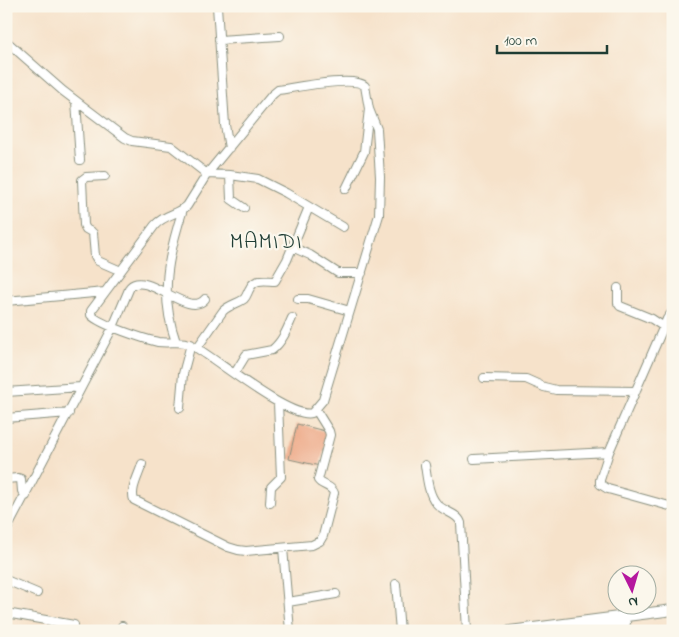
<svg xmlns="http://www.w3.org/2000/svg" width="679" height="637" viewBox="0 0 679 637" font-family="'Indie Flower',sans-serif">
<rect width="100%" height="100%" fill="#fbf7ec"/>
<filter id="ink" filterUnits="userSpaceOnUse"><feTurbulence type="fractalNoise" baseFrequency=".02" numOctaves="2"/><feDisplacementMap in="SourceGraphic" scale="10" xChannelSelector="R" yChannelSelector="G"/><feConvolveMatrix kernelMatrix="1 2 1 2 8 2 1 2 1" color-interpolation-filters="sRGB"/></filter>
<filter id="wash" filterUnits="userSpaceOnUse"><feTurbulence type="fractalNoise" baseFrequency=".0096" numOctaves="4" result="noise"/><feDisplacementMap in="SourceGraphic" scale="20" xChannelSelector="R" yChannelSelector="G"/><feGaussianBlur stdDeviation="1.12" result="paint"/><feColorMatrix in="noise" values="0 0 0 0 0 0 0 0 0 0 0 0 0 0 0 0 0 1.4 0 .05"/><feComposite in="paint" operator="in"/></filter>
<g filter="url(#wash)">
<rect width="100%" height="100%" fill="#f6e2ca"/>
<g id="blocks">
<!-- building -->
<path fill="#eeac8b" d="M297,424L329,432L320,466L289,459Z"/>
</g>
</g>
<g filter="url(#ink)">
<use href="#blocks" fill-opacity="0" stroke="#8a907f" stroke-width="1"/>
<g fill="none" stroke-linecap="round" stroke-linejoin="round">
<!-- minor casing -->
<g stroke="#8a907f" stroke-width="10">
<path id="minor" d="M217,6L225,125L229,148
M219,40L280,36
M6,41L63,91L125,138L132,141L171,146L207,174L230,175L258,179L286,193L343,227
M76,101L80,160
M230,175L231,199L244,208
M105,176L86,177L82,180L84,225L86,229L93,233L95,256L98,261L121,271
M346,189L364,152L369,109L365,86C355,75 293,88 278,90L272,95L207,174L187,206C177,215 165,214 155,225L91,311V315C101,325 144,339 158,342C175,344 182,338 198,349C220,362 290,419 312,413L323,400L379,215L380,177L377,129L369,109
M292,247L310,255L338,273H362
M618,288V303L620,306L652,319L664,327
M298,299H308L350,311
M6,301L105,292
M673,311L667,319L609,452L600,480V484L608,489L673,507
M176,342C159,294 168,256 183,209
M197,348L223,311C229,305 237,304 244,299C247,296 247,293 250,288C255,278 265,281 275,281L287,260L309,207
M235,373L246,355L272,350C282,342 287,330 292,318
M484,378L526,379L544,387L556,390L636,391
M6,392L81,387
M180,408L183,374L191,344
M6,418L69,413
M474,459L609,452
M142,464C139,475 130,489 134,500L228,547L238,550L246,551L312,545L320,541L323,536L334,493C331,485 322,486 318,480L330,435L329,431L316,410
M425,465C427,478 428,493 436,503C443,512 458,513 461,523L467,631
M6,479L18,478L21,479L22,491L26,496
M270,503L271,487L281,477L278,403
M6,531L113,327L130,287C147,270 189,319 205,299
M283,548L290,631
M6,580L37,593
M396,584L400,631
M288,602L336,594
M6,613L74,625
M122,626V631"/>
</g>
<!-- major casing -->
<g stroke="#8a907f" stroke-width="12">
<path id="major" d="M510,631L673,610
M569,631L625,623"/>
</g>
<!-- minor -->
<use href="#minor" stroke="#fff" stroke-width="8"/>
<!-- major -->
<use href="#major" stroke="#fff" stroke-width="10"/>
</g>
</g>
<g text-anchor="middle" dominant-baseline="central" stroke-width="4.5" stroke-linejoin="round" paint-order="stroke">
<!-- quarter labels -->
<g font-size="22" letter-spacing="1" fill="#1f3d34" stroke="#fbf7ec">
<text x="266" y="243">MAMIDI</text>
</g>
</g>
<!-- margin -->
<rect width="679" height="637" fill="none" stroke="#fbf7ec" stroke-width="25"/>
<!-- north arrow -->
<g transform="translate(632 590) rotate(175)"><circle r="24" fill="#fbf7ec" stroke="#a3ada2"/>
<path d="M0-4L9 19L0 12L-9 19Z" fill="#b5179e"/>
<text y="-8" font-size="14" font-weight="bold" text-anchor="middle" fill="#1f3d34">N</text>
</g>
<!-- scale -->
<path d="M497 45v8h110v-8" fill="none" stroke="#1f3d34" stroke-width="2.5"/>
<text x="504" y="45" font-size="15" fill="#1f3d34" stroke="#fbf7ec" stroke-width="4" paint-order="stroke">100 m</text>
</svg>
